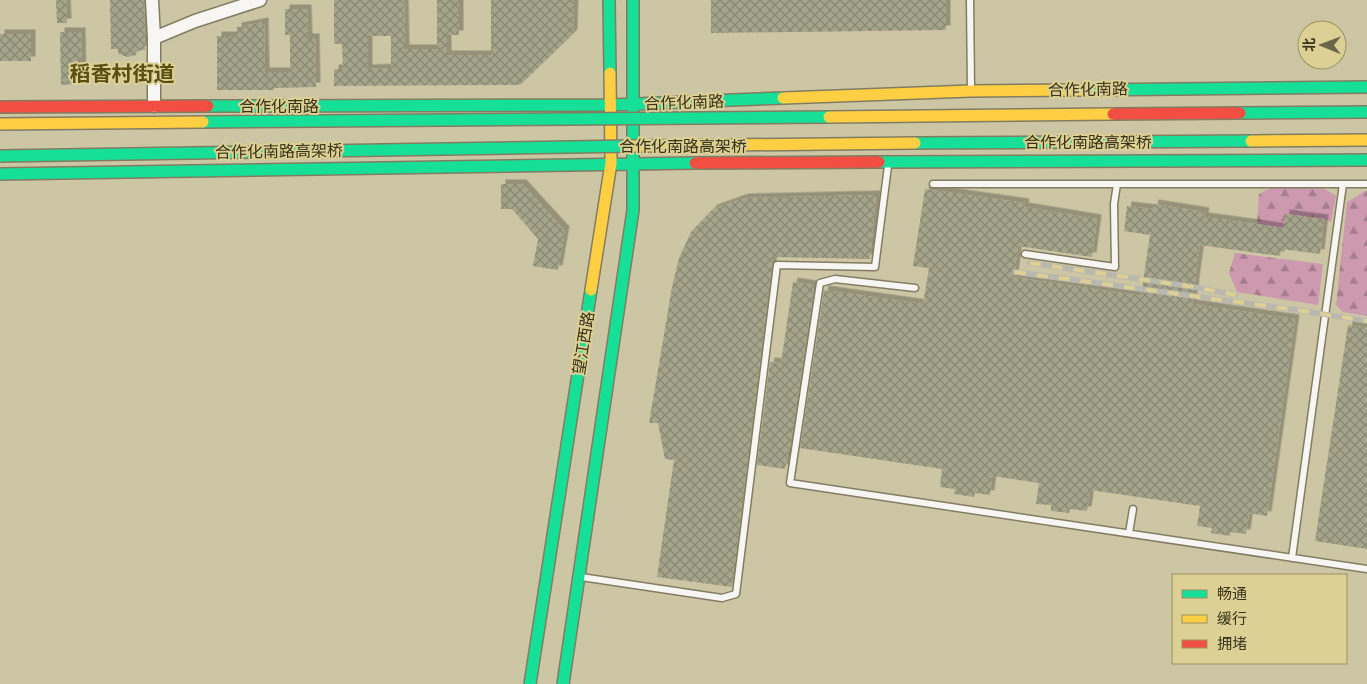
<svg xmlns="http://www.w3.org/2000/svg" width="1367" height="684" viewBox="0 0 1367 684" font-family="'Golos Text','Noto Sans SC',sans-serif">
<defs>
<pattern id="forest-firs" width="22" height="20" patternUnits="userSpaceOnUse" patternTransform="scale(1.25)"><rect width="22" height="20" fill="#cc99ae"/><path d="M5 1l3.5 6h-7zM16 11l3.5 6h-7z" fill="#a67d8d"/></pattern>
<pattern id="building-cross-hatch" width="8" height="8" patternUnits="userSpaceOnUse" patternTransform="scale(1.25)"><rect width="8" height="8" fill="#a6a58c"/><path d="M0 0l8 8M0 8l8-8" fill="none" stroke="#888772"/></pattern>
<filter id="shadow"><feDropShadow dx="4.5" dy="-4.5" stdDeviation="0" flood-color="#0004"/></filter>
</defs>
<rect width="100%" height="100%" fill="#ccc6a5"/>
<!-- forest -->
<path fill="url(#forest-firs)" d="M1270,188H1323L1336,196L1331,222L1324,219L1286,214L1284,228L1257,224L1259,194Z
M1365,191H1367V316L1343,312L1336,305L1347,202Z
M1235,253L1323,264L1318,305L1237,292L1229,273Z"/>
<!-- building -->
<path fill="url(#building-cross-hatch)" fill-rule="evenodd" filter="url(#shadow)" d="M56,0H66L67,23H57Z
M110,0H144L145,50H137L136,55L128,57L118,54V49H111Z
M334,0H404L405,49H437V0H459V35H447V55H491V0H574L573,34L520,85L334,86V69H343L342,44H334ZM368,36H391V68L368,69Z
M711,0H946V30L711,33Z
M285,9H307L308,38H315L316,87L274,88V90H217V36H237V27L264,22L265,72H290V35H285Z
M60,32H81L82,84L61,85Z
M0,34H31V61H0Z
M501,184H522L565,231L558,270L533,266L538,239L512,209H501Z
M925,189L1025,203L1024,207L1097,219L1092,257L1018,246L1014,277L1141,296L1150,235L1124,231L1127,206L1153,209L1154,204L1205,212L1204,217L1284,228L1285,214L1324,219L1320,254L1281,249L1280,256L1200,245L1192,304L1295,319L1267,516L1249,513L1246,534L1231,532L1230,536L1211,533L1212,528L1197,526L1200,506L1090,490L1087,511L1070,509L1069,513L1051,511V505L1036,504L1039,483L992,476L990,495L975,493L974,497L954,494L955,489L940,487L942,469L800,448L824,290L923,304L929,268L913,266Z
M876,195L870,259L773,257L732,587L657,577L674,460L665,459L658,423H649L672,287L679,258L691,232L713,209L744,198Z
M793,282L812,285V288H814L790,447L789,446L785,469L757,465L770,362L781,363Z
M1348,325L1367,328V549L1315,541Z"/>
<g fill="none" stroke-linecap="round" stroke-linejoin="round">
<!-- lane casing -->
<g stroke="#827d62" stroke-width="9">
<path id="lane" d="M970,0L971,89
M933,184H1367
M1025,254L1115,267L1114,204L1117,184
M915,288L835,279L820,283L790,483L1367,569
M1129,533L1133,509
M1292,558L1343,184
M581,577L722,598L736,594L777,265L875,267L888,166"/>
</g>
<!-- street casing -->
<g stroke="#827d62" stroke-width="15">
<path id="street" d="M152,0L154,38
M154,106V38L195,21L260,0"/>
</g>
<!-- fast casing -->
<g stroke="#827d62" stroke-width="14">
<path id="fast" d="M609,0L610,73
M1082,90L1367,87
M208,106L610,105L783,98
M879,162L1367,160
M0,174L695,163
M530,684L591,290
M563,684L633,210V0"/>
</g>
<!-- slow casing -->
<g stroke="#827d62" stroke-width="14">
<path id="slow" d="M783,98L971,91L1082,90
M591,290L611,163L610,73"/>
</g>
<!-- jam casing -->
<g stroke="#827d62" stroke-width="14">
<path id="jam" d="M0,107L208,106
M695,163L879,162"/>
</g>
<!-- lane -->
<use href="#lane" stroke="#f7f6f2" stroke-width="6"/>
<!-- street -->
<use href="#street" stroke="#f7f6f2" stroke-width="12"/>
<!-- fast -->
<use href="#fast" stroke="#16e098" stroke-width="11"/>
<!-- slow -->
<use href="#slow" stroke="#ffcf43" stroke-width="11"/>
<!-- jam -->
<use href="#jam" stroke="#f24e42" stroke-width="11"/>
<!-- rail casing -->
<g stroke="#b9b8af" stroke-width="5.5">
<path id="rail" d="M1030,263L1194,287L1236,295
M1015,272L1297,310L1367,321"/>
</g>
<!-- rail -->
<use href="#rail" stroke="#ddd094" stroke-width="4" stroke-dasharray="11" stroke-linecap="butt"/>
<!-- fast-bridge casing -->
<g stroke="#827d62" stroke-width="14" stroke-linecap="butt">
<path id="fast-bridge" d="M1240,113L1367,112
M203,122L829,117
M915,143L1251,141
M0,156L633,146"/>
</g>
<!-- slow-bridge casing -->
<g stroke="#827d62" stroke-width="14" stroke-linecap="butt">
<path id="slow-bridge" d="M829,117L1113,114
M0,124L203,122
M1251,141L1367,140
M633,146L915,143"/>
</g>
<!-- jam-bridge casing -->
<g stroke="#827d62" stroke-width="14" stroke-linecap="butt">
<path id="jam-bridge" d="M1113,114L1240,113"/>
</g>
<!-- fast-bridge -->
<use href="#fast-bridge" stroke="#16e098" stroke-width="11"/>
<!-- slow-bridge -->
<use href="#slow-bridge" stroke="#ffcf43" stroke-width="11"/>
<!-- jam-bridge -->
<use href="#jam-bridge" stroke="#f24e42" stroke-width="11"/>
</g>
<g text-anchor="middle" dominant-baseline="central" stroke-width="4" stroke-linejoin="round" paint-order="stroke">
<!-- street labels -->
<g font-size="16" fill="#373219" stroke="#ddd094">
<text transform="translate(1088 89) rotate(-1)">合作化南路</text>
<text transform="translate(684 102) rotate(-2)">合作化南路</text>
<text x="279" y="106">合作化南路</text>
<text x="1088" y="142">合作化南路高架桥</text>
<text x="683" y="146">合作化南路高架桥</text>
<text transform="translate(279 151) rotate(-1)">合作化南路高架桥</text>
<text transform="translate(583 343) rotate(-81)">望江西路</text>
</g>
<!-- district labels -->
<g font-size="21" font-weight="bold" fill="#5a4e11" stroke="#ddd094">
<text x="122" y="73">稻香村街道</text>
</g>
</g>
<!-- legend -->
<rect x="1172" y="574" width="175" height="90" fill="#ddd094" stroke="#9b9163"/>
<rect x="1182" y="590" width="25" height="8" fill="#16e098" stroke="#9b9163"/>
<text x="1217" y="599" font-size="15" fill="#373219">畅通</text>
<rect x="1182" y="615" width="25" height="8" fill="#ffcf43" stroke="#9b9163"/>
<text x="1217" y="624" font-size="15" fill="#373219">缓行</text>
<rect x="1182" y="640" width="25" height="8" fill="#f24e42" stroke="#9b9163"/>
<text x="1217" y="649" font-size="15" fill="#373219">拥堵</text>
<!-- north arrow -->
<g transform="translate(1322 45) rotate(271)"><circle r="24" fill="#ddd094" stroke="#9b9163"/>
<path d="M0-4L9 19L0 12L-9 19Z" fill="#6b664a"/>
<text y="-8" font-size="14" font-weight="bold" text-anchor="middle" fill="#373219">北</text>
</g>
</svg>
